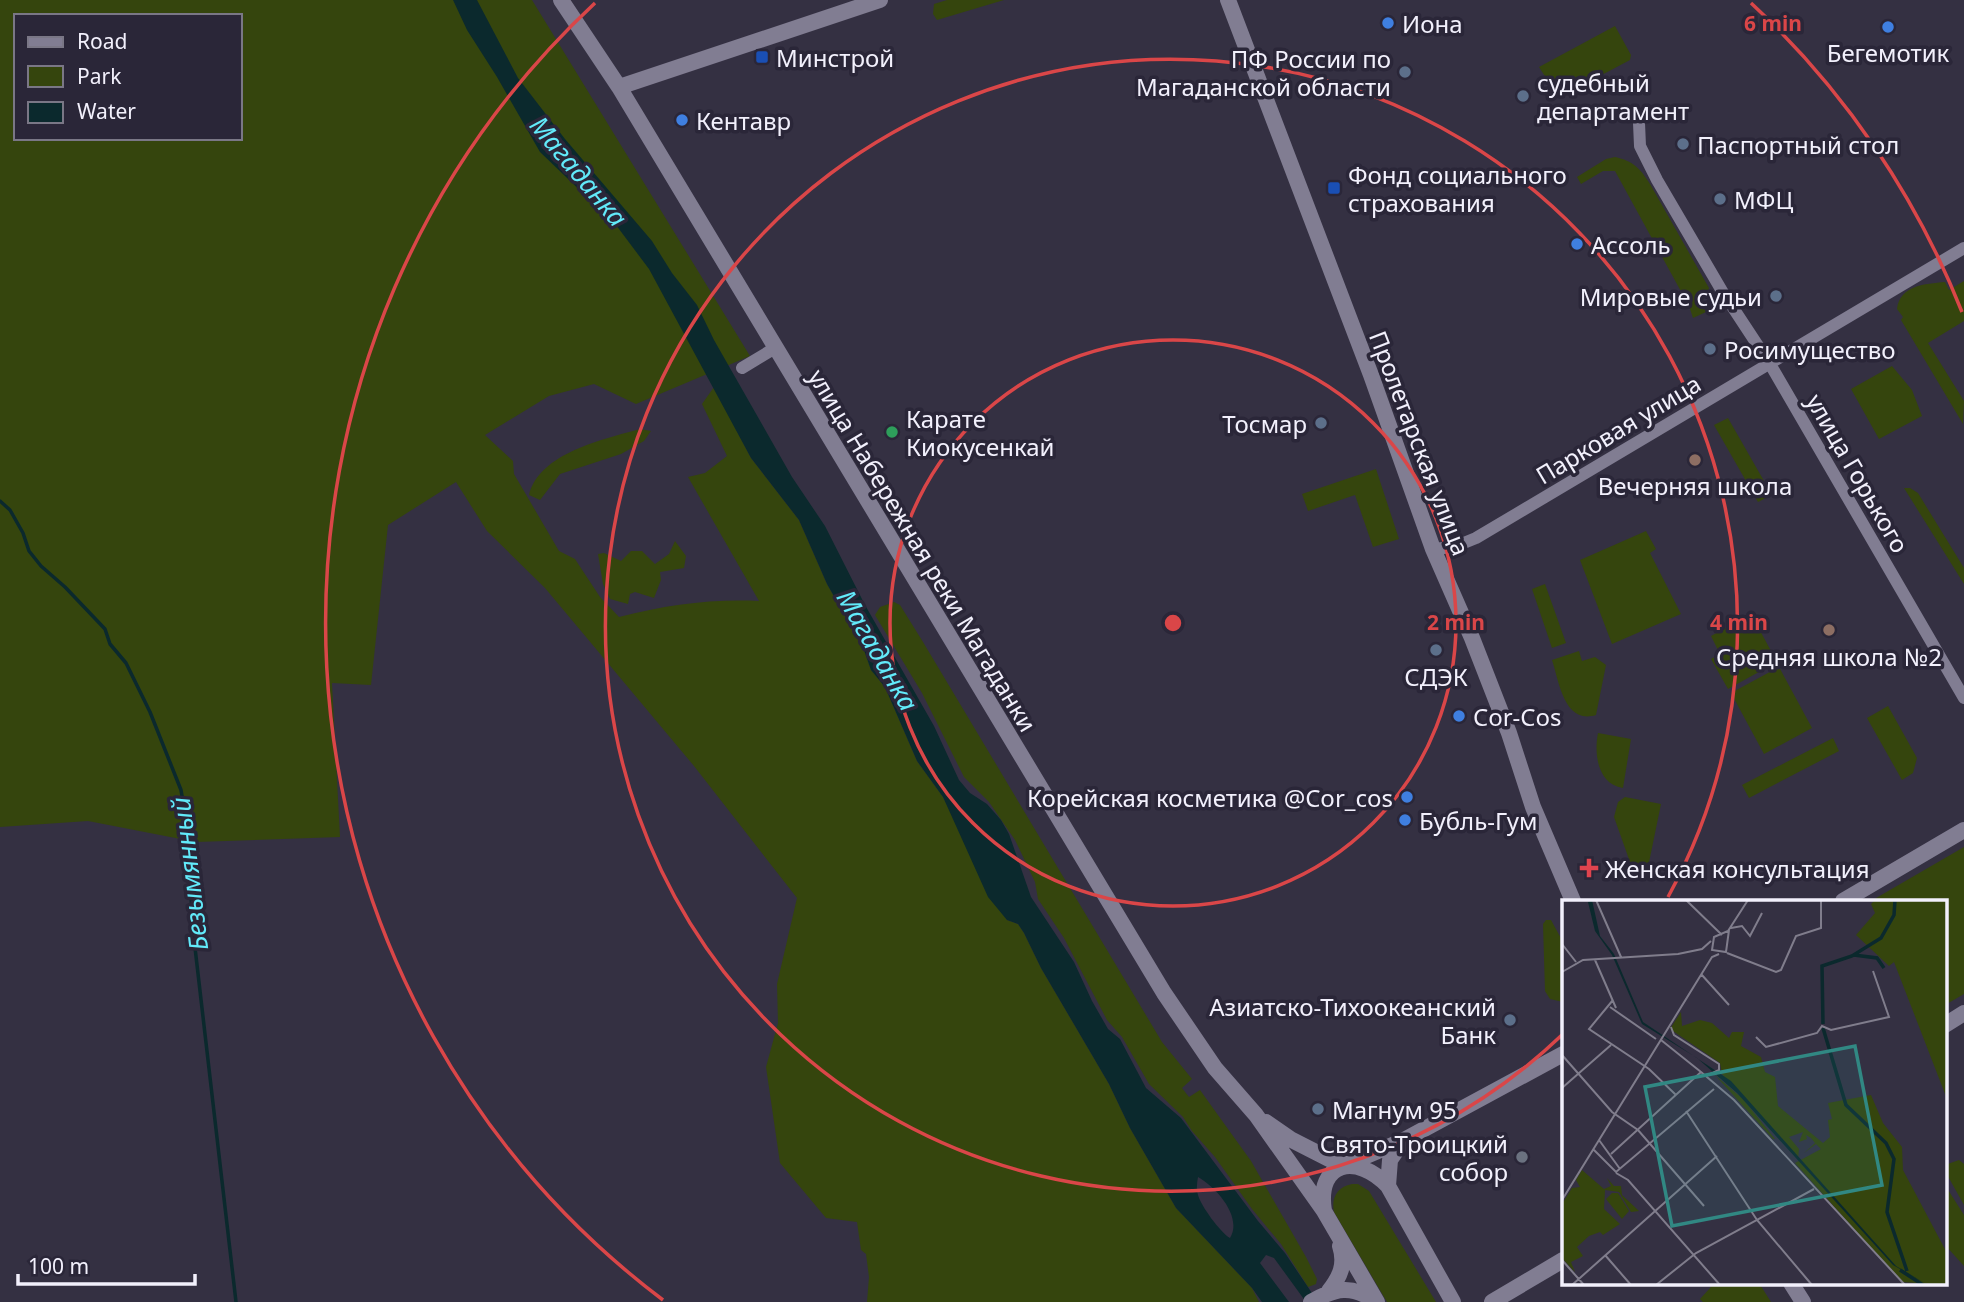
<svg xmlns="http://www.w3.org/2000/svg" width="1964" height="1302" viewBox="0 0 1964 1302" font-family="'Noto Sans',sans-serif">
<rect width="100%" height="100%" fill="#343042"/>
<!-- green -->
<path fill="#35450d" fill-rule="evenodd" d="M0,0H532L750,356L636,404L594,384L549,396L485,435L513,461L514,474L559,551L575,559L600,597L619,617C667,605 709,599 759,601L688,477L705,473L727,456L702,404L714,387L751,458L799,520L827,584L863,647L871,670L885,687L917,761L943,797L1002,913L1007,920L1018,924L1024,933L1041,968L1109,1084L1130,1128L1176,1208L1252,1288L1259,1302H867L869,1277L866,1254L861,1250L857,1222L826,1218L780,1163L766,1067L778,1023L777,984L797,898L694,766L545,588L487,531L456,482L388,525L371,685L332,683L340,837L196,842L88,821L0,827ZM16,16H240V138H16Z
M947,0H1004L937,20L933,14L934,4Z
M1615,26L1631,55L1630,60L1562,96L1557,95L1539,67Z
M1615,157C1633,161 1640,168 1650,184L1709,288L1707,295L1701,301L1706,312L1693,318L1689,306L1615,171H1603L1581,184L1577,177L1606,159Z
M1964,281V321L1928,343L1964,401L1963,424L1901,320L1903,317L1897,309C1900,285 1925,284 1945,282L1949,290Z
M1892,366L1912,390L1922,416L1879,439L1851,389Z
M1728,418L1772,495L1758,502L1714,425Z
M640,429L651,431L644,441L621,454L560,474L540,500L529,495C539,453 604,439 640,429Z
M1376,469L1399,539L1373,547L1355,495L1308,511L1302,494Z
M1904,488H1910L1918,493L1964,568V584Z
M1646,531L1656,549L1650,553L1681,614L1612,644L1580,560Z
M675,541L686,556L684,568L660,572L661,580L654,598L635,592L630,594L628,604L610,599L603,584L598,554L604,553L621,561L631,551H642L655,564L669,554Z
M1545,584L1566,643L1552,648L1532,589Z
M894,602L900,605L923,642L1162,1042L1192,1079L1182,1088L1189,1097L1200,1090L1251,1161L1306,1257L1317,1279L1316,1284L1308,1287L1281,1244L1252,1209L1215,1157L1192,1131L1183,1117L1149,1084L1122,1037L1107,1020L1064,938L1038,899L1035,882L1015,840L989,802L964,777L922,693L875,615L880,607Z
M1751,614L1777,662L1728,689L1711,659L1720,654L1711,636Z
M1579,651L1582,661L1595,657L1606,665L1596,715C1564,725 1559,681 1552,660Z
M1779,667L1812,728L1764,754L1731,693Z
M1888,706L1917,758L1913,773L1902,780L1867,718Z
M1598,733L1631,739L1623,788C1597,784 1594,753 1598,733Z
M1833,738L1839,751L1749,798L1742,785Z
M1625,797L1661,804L1646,877L1636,879L1614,817L1618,802Z
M1964,847V994L1945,1005V901H1871Z
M1546,920H1551L1563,942V1002L1550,999L1545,991L1543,924Z
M1959,1160L1964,1164V1205L1945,1171V1165Z
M1352,1184H1358L1369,1191L1436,1302H1387L1334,1212C1331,1198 1337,1187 1352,1184Z
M1945,1185L1964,1215V1266L1945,1245Z
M1706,1283H1759L1771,1302H1703L1700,1299L1711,1287Z"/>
<!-- water -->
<path fill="#0b292d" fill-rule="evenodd" d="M453,0H477L518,78L565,139L652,241L672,273L697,305L714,340L792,477L825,526L865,605L934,726L959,780L970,793L987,804L1001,820L1009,834L1031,897L1074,962L1092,1001L1108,1029L1120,1039L1146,1088L1181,1118L1258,1221L1285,1253L1318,1302H1306L1274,1258L1266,1255L1260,1263L1289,1302H1262L1252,1288L1176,1208L1130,1128L1109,1084L1041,968L1024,933L1018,924L1007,920L988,897L943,797L917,761L885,687L871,670L863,647L827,584L799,520L751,458L649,269L616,225L540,152L497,77L467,30ZM1198,1177C1216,1187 1243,1217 1230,1238C1220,1232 1201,1206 1198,1195C1196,1189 1197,1183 1198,1177Z"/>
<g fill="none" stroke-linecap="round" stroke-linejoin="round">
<!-- stream -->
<path stroke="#0b292d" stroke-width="3.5" d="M0,501L10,510L23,533L29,551L41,566L65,587L105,629L110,644L126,663L150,712L181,790L185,813L194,939L236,1302"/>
<!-- minor -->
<path stroke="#817d92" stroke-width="12" d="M1639,123L1640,146L1657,180L1722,291L1770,364L1964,698
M742,368L775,348
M1433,549L1454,547L1476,538L1964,248"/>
<!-- tertiary -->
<path stroke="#817d92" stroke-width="16" d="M561,0L619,87L1164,993L1215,1068L1256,1115L1324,1211L1377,1302
M1228,0L1371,375L1433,549L1472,638L1509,733L1533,807L1573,901
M619,87L880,0
M1843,901L1964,830
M1945,1025L1964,1013
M1266,1122L1292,1140L1343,1166
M1343,1166L1404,1140L1563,1054
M1388,1186L1390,1160L1403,1141
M1324,1211C1316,1161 1357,1153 1388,1186L1453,1302
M1791,1283L1803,1302
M1329,1291C1340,1277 1346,1264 1340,1246
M1311,1302C1335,1288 1352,1284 1376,1302
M1492,1302L1563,1260"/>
</g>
<!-- distance rings -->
<g fill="none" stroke="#da4648" stroke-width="3.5">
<circle cx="1173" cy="623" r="283"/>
<path d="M1563 1034A566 566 0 1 1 1668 897"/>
<path d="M663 1300A848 848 0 0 1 595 3M1751 3A848 848 0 0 1 1962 312"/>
</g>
<!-- markers -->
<g fill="#3f7fe0" stroke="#2a2638" stroke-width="2.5">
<circle cx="1388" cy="23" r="7"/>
<circle cx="1888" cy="27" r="7"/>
<circle cx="682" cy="120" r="7"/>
<circle cx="1577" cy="244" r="7"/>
<circle cx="1459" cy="716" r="7"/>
<circle cx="1407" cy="797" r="7"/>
<circle cx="1405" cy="820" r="7"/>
</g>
<g fill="#1a4fb4" stroke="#2a2638" stroke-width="2.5">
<rect x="755" y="50" width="14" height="14" rx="3.5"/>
<rect x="1327" y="181" width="14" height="14" rx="3.5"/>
</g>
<g fill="#5c6f8a" stroke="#2a2638" stroke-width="2.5">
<circle cx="1405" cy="72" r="7"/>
<circle cx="1523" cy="96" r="7"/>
<circle cx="1683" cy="144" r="7"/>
<circle cx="1720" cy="199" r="7"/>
<circle cx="1776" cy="296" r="7"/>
<circle cx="1710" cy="349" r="7"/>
<circle cx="1321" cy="423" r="7"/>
<circle cx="1436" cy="650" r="7"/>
<circle cx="1510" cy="1020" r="7"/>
<circle cx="1318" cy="1109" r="7"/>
</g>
<circle fill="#2e9e5b" stroke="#2a2638" stroke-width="2.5" cx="892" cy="432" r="7"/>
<g fill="#8d6e63" stroke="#2a2638" stroke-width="2.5">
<circle cx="1695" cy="460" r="7"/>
<circle cx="1829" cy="630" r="7"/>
</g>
<path fill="#e0444e" stroke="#2a2638" stroke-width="2.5" d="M1585.5 857.5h7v7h7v7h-7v7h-7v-7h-7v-7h7z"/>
<circle fill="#6b7280" stroke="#2a2638" stroke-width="2.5" cx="1522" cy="1157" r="7"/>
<g text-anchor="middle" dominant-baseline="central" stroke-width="7" stroke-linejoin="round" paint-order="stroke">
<!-- poi labels -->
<g font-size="24" fill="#f2f0fc" stroke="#2a2638" text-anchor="start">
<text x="1402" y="23">Иона</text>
<text x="1888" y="52" text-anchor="middle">Бегемотик</text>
<text x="776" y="57">Минстрой</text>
<text x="1391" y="58" text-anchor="end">ПФ России по<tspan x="1391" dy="28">Магаданской области</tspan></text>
<text x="1537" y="82">судебный<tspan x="1537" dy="28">департамент</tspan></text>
<text x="696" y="120">Кентавр</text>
<text x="1697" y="144">Паспортный стол</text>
<text x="1348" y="174">Фонд социального<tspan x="1348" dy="28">страхования</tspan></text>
<text x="1734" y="199">МФЦ</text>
<text x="1591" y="244">Ассоль</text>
<text x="1762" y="296" text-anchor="end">Мировые судьи</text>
<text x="1724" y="349">Росимущество</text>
<text x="906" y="418">Карате<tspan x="906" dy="28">Киокусенкай</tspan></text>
<text x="1307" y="423" text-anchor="end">Тосмар</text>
<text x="1695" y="485" text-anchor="middle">Вечерняя школа</text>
<text x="1829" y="656" text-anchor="middle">Средняя школа №2</text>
<text x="1436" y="676" text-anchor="middle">СДЭК</text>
<text x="1473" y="716">Cor-Cos</text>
<text x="1393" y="797" text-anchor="end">Корейская косметика @Cor_cos</text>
<text x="1419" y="820">Бубль-Гум</text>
<text x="1605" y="868">Женская консультация</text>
<text x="1496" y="1006" text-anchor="end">Азиатско-Тихоокеанский<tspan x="1496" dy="28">Банк</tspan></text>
<text x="1332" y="1109">Магнум 95</text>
<text x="1508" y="1143" text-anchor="end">Свято-Троицкий<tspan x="1508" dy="28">собор</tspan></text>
</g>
<!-- street labels -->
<g font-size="24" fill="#f2f0fc" stroke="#2a2638">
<text transform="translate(1618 429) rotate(-31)">Парковая улица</text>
<text transform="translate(1420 443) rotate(69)">Пролетарская улица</text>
<text transform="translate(1858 473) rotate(60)">улица Горького</text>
<text transform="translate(923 550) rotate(59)">улица Набережная реки Магаданки</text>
</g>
<!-- water labels -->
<g font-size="26" font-style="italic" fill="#62eafa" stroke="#2a2638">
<text transform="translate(579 171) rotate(50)">Магаданка</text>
<text transform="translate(878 650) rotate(60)">Магаданка</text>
<text transform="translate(189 874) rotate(-97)">Безымянный</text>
</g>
</g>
<!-- overview -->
<g transform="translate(1562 900)">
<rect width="385" height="385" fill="#343042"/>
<path d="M313,0H385V199L332,62L327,66L294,35L313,13L309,4ZM119,112L120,126L138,120L150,123L167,138L170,132H182L179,146L199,157L203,172L213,177L216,206L261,243L268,237L266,220L270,219L266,203L309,195L321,223L340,247L341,270L385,353V385L340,382L233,263L259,249L254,244L242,253L253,243L249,238L244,235L245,239L237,242L241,232L227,237L237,249L236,259L160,174L158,163L108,129ZM153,175L181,199L213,239H211ZM20,270L42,289L49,286L45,278L52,286H59L60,295L77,311L69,312L57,292L43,290L42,309L58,324L41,335L38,332L27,336L15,347L21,356L9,362L13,372L0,358V304L10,288L18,287L14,280ZM50,293H56L67,311L60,319L44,299Z" fill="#35450d"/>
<path d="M30,0L38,36L52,54L81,122L169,181L334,366L366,385L331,365L175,193L135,158L80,124L50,55L33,31L26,2Z" fill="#0b292d"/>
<path fill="none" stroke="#0b292d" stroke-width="3.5" d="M292,55L315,58L322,68M261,124L260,66L290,56L319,38L332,15L333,0M261,128L284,205L324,243L332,259L325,312L345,371M338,370L361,385"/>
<path fill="none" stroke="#807d8c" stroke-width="2" d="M34,0L59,57M124,0L160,35M169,28L180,26L188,36L200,13M167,30L164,52L150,50L152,37L166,31L186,0M0,44L14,62M165,53L214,72L219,70L234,36L259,28V0M33,60L54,108M0,72L21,60L116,54L140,49L149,41M139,74L167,105M51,100L27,129L87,169L114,195M48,107L94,139M109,127L112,135L157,164V170L146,175M194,137L204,147L255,133L260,126L269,130L327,117L311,71M99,140L139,172M0,155L50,212L76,230L142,306M139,172L172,200L343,385M0,188L49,145M124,211L195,320L250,385M37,240L58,269M32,250L54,272L152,189M49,254L139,172M54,273L66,280L158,385M0,300L150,57L157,54M43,355L69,385M0,360L22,385M10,385L155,256M94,385L134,353L252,289"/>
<path fill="#318883" fill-opacity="0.15" stroke="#318883" stroke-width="3.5" d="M293,146L320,285L110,326L83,187Z"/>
<rect width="385" height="385" fill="none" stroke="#f2f0fc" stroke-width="3.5"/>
</g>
<circle cx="1173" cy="623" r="10" fill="#da4648" stroke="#2a2638" stroke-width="3.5"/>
<g font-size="21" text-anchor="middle" font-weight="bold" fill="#da4648" stroke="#2a2638" stroke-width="7" stroke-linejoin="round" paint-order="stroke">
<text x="1773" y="31">6 min</text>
<text x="1456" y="630">2 min</text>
<text x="1739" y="630">4 min</text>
</g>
<!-- legend -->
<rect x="14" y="14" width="228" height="126" fill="#2a2638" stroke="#7a7786" stroke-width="2"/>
<rect x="28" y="37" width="35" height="10" fill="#817d92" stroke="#7a7786" stroke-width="2"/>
<text x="77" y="49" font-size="21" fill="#f2f0fc">Road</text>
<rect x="28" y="66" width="35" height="21" fill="#35450d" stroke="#7a7786" stroke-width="2"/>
<text x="77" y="84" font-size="21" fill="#f2f0fc">Park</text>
<rect x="28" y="102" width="35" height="21" fill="#0b292d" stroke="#7a7786" stroke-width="2"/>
<text x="77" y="119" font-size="21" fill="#f2f0fc">Water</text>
<!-- scale -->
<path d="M18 1274v10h177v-10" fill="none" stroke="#f2f0fc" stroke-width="3.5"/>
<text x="28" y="1274" font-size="21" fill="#f2f0fc" stroke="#2a2638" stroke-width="5" paint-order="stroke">100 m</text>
</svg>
